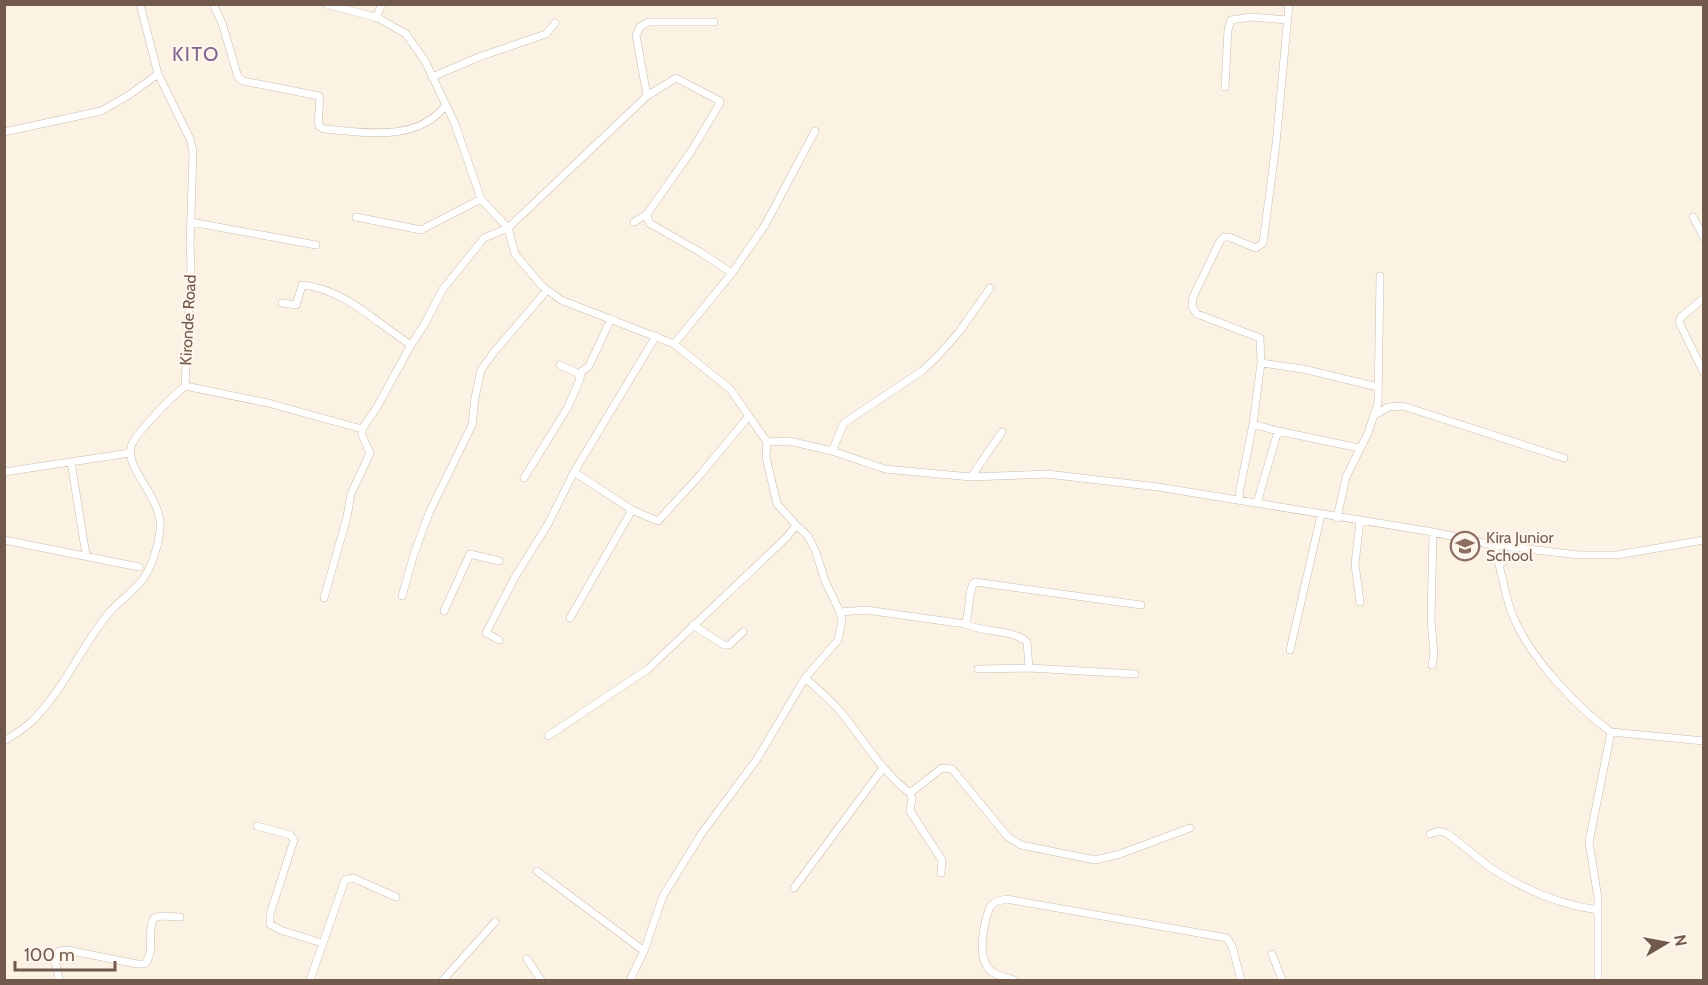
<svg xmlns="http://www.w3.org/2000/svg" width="1708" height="985" viewBox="0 0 1708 985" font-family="Cabin,sans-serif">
<rect width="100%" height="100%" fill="#fbf2e4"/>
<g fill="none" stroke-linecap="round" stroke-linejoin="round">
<!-- minor casing -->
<g stroke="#cdbcaf" stroke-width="8">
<path id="minor" d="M213,4L222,23L238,77L243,81L319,96C321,106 317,116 319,126L324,129C365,132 417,143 446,105
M326,4L378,18L406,34L425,61L455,124L481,199L508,228L515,254L542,286L561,300L674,344L730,389L767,442L766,457L777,504L796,525L787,537L648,669L548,736
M1289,4L1276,144L1263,243L1256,248L1229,237H1224L1220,241L1193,297L1192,307L1197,314L1260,338L1261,363L1303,369L1378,387
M376,18L382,4
M432,77L479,57L546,34L555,23
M1225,87L1228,30L1231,20L1251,17L1287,20
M647,96L636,35L640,27L648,22H714
M4,132L101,111L129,95L158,74
M356,217L421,230L481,199
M1693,217L1704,238
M191,222L316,245
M634,222L647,214
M1704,298L1681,317L1679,322L1704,373
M282,303L296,305L302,285C345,289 376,323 411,345
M674,344L732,273L765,225L815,131
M560,365L577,373L580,379L581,372L589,366L611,319
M185,386L268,403L362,429
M1375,415L1388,407L1403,406L1564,458
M1253,424L1278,431
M767,442L789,441L832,451L885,469L971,477L1047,474L1158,487L1433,532L1493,545L1579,555H1617L1704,540
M832,451L844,423L922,371L937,357L959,332L990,288
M71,462L86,555
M4,472L130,453
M574,472L632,510L658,521L700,475L749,416
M971,477L1002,432
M524,478L568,407L580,379
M1240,501L1239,494L1253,424L1261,363
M1257,503L1278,431L1359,448
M1337,518L1346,477L1368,433L1378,403L1380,276
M1360,521L1355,564L1360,602
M4,540L139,567
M1493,545C1502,568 1503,592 1513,616C1529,656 1576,707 1611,732L1589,842L1598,898V980
M1501,564L1517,547
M402,596L414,554L429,513L472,425L475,398L481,370L494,352L547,290
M324,598L347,517L351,494L370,453L362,435V429L377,407L411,345L424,325L443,289L484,238L508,228L647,96L676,78L720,101V103L692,150L647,214L649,223L700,252L732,273
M444,611L470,554L499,561
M840,612L866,610L965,624C984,633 1013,629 1027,642L1029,668L1135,674
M570,618L632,510
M965,624C971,611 967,590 975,582L1141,605
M693,625L724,645H729L743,632
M499,640L486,633L515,577L548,524L574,472L656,336
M1290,650L1321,515
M1432,665L1434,654L1431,620L1433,532
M978,669L1029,668
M805,678C817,689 830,699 840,711C863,739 881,771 910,793L942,768L952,769L1008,837L1021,845L1095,860L1120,854L1190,828
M1611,732L1704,741
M4,741C15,734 26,728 34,719C64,689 81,647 108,614C120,599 139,589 148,571C154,559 158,545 160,531C164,498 125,470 131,447C134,434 173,396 185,386L191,265L190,245L193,151L190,139L158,74L140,4
M910,793L912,798L910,811L942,860L941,873
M257,826L290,835L294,840L270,914V924L280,930L322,943
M1430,834L1439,831L1446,833C1463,844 1477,859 1494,870C1525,890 1562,905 1598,910
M537,871L644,951
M794,888L883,768
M1272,954L1282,980
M527,959L541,980
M59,980L55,960L59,951L67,950L137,964H145C156,951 146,932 154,918L160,916L180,917
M310,980L345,880L353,878L396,897
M443,980L495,922
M630,980L644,951L663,896L702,833L757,759L805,678L838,640L842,621L840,612L825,581L816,552L808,536L796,525
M1014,980C1008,977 998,976 992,972C975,959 984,923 990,907L995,902L1006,899L1227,938L1232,946L1241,980"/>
</g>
<!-- minor -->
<use href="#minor" stroke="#fff" stroke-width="7"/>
</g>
<!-- icons -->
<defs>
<g id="school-ring" transform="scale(1.5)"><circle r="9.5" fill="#fef6ea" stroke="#8d6e63" stroke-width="1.5"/><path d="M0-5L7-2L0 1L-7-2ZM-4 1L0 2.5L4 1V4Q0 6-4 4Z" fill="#8d6e63"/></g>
</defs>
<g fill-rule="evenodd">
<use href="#school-ring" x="1465" y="546"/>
</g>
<g text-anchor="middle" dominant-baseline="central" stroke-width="4.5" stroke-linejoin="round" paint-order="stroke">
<!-- street labels -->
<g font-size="16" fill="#71594c" stroke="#fef6ea">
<text transform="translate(188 320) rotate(-87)">Kironde Road</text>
</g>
<!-- education labels -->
<g font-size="16" fill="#785e54" stroke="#fef6ea" text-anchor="start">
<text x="1486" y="537">Kira Junior<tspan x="1486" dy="18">School</tspan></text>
</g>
<!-- quarter labels -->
<g font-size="20" letter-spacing="1.5" fill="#7f648d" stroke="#fef6ea">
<text x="196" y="54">KITO</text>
</g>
</g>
<!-- border -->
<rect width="1708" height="985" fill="none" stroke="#71594c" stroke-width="12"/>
<!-- north arrow -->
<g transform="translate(1666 943) rotate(80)" stroke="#fef6ea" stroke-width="4.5" paint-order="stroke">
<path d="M0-4.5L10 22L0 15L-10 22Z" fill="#71594c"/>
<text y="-9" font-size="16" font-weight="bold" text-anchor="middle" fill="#71594c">N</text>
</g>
<!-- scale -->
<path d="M15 961v9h100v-9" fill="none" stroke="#71594c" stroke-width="3"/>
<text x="24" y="961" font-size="18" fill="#71594c" stroke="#fef6ea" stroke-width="4.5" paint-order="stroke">100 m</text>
</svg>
